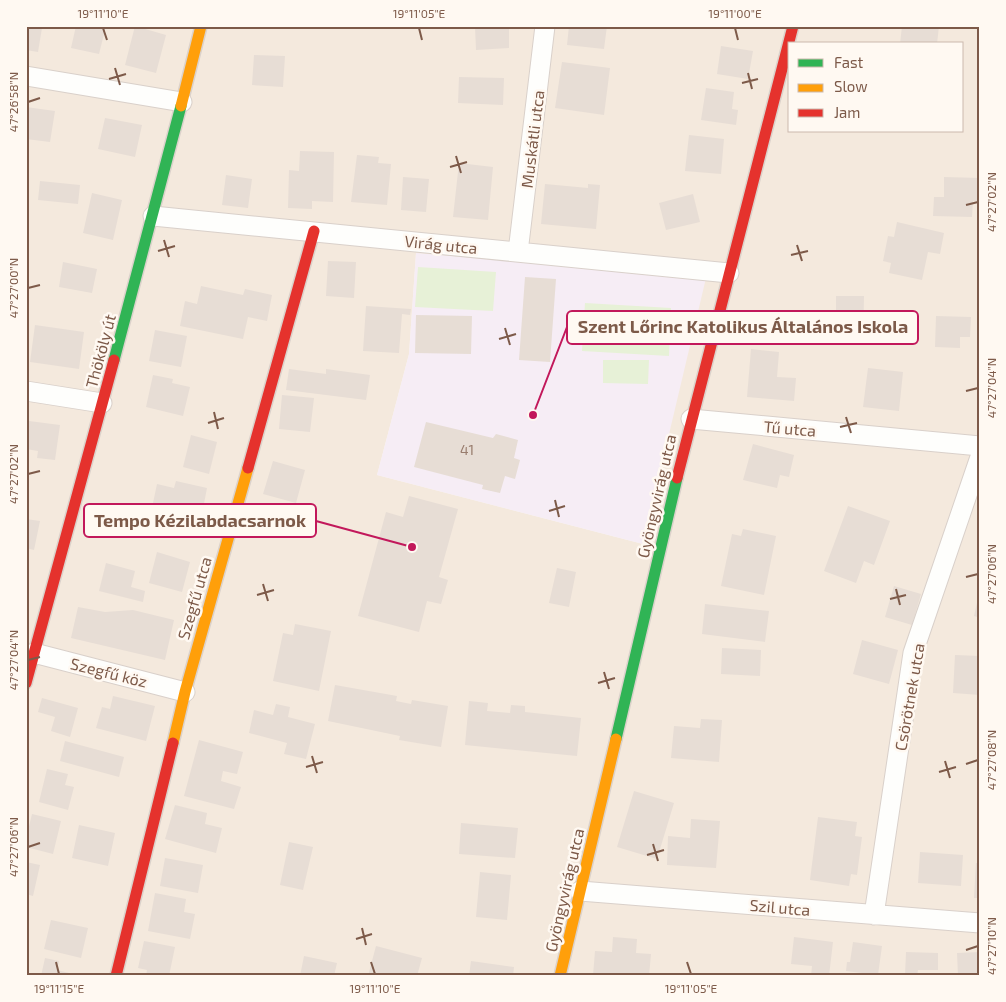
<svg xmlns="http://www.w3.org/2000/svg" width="1006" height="1002" viewBox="0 0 1006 1002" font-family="'Exo 2',sans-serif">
<rect width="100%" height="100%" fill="#faf5ee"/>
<!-- residential -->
<path fill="#f4e9dd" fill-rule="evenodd" d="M26,26H980V976H26ZM790,44H962V131H790ZM416,253L643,544L377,475L409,354Z"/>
<!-- education -->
<path fill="#f6edf5" d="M416,253L706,278L643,544L377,475L409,354Z"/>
<!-- green -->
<path fill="#e7f1d7" d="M418,267L496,272L493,311L415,307Z
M585,303L671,308L669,356L582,351Z
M603,360H649L648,384L603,383Z"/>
<!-- building -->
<path fill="#e7ddd5" d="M26,26L42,28L38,52L26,50Z
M76,26H106L99,54L71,48Z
M135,26L166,35L156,73L125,65Z
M475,26H509V48L476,50Z
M569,26H607L604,49L567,45Z
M902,26H939L937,44H900Z
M721,46L753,51L748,79L717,74Z
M254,55L285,56L283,87L252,85Z
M562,62L610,68L604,115L555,108Z
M459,77L504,78L503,105L458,103Z
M706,88L734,92L732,109L738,110L736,125L701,120Z
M26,107L55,111L50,142L26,139Z
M105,118L142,125L135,157L98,149Z
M689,135L724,139L721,174L685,171Z
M300,151L334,152L333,202L312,201V209L288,208L289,170L299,171Z
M357,155L379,157L378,163L391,164L387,205L351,202Z
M459,163L493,167L488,220L453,217Z
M226,175L252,179L248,208L222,205Z
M403,177L429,179L426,212L401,210Z
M944,177L980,178V202L973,201L972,217L933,216L934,197H944Z
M40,181L80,185L78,204L38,200Z
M545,184L588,188V184L600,185L596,229L541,224Z
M92,193L122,200L113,240L83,233Z
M693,194L700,222L666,230L659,203Z
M897,222L944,233L940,254L928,252L922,280L889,273L891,263L883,261L888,236L894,237Z
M328,261L356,262L354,298L326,296Z
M63,262L97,269L92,293L59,287Z
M525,277L556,279L550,362L519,360Z
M201,286L243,295L245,289L272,295L267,321L248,317L243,339L180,326L185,301L197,304Z
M836,296H864L863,344L826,343V336L802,335L803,311L836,313Z
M366,306L411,309L410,315L402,314L399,353L363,351Z
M416,315L472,316L471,354L415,353Z
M936,316L971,317L970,337H960V348L935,347Z
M35,325L84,332L79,369L30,362Z
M155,330L187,336L181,367L149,361Z
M751,349L779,352L777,377L796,378L794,401L747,397Z
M868,368L903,372L899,411L863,407Z
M289,369L326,374V369L370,375L366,400L286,390Z
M153,375L173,379L172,383L190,387L183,416L146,407Z
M282,395L314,398L310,432L279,429Z
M29,421L60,425L55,460L37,458L38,451L26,449Z
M426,422L493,438L496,434L518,440L514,458L520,460L515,479L505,476L500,493L482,489L483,485L414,467Z
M191,435L217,442L209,474L183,467Z
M753,444L794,455L789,477L780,475L777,488L743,480Z
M273,461L305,470L296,503L263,494Z
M176,481L207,488L202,514L153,503L157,484L174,488Z
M409,496L458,509L439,577L448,580L441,604L427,601L419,632L358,616L386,512L403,517Z
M848,506L890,521L874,565L864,561L856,583L824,571Z
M26,519L40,521L34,550L26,548Z
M743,529L776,536L764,595L721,586L732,534L741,536Z
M157,552L190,562L182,592L149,583Z
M106,563L135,571L131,587L145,591L143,602L99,591Z
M557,568L576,572L569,607L549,603Z
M894,586L921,594L912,625L885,617Z
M979,594L980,595V618L974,616Z
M705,604L769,611L765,642L702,634Z
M78,607L105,612L133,610L174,620L165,660L71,638Z
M295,624L331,631L319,691L273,681L283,633L293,635Z
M862,640L898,650L889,684L853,674Z
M722,648L761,650L760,676L721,674Z
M955,655L980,656V695L953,693Z
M335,685L397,696L396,701L411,704L412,700L448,706L441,747L399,740L400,736L328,721Z
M113,696L155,706L146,741L96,728L102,707L110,709Z
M42,698L78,708L70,737L51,731L55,717L38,712Z
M469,701L488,703L487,711L510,713L511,705L525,706V712L581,718L577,756L465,745Z
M276,704L290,707L288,717L315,724L306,759L284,754L287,743L249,733L254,710L273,715Z
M701,719L722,720L719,762L671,758L674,726L700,728Z
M199,740L243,752L237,774L223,771L221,781L241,787L234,809L184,796Z
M65,741L124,757L119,777L60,761Z
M47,769L68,774L65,785L74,787L68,810L39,802Z
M634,791L674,803L657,859L617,847Z
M175,805L207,813L205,824L222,828L216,853L165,839Z
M32,814L61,821L53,854L26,847V839Z
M818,817L857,822L855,836L862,837L857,875L851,874L849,886L810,880Z
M691,819L720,821L716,868L667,865L668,836L690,838Z
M461,823L518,828L515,858L459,854Z
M79,825L115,833L108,866L72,858Z
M289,842L313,847L303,890L280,885Z
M920,852L963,855L961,886L918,883Z
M165,858L203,865L198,893L160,886Z
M26,862L40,865L33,896L26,894Z
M976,863H980V898H974Z
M480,872L511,875L507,920L476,917Z
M155,893L186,899L184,912L195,914L190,939L148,931Z
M51,920L88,928L81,958L44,949Z
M613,937L637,939L636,953L651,954L649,976H593L595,951L612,952Z
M794,937L833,942L829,976H811L812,966L791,964Z
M144,941L175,947L169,976H146L147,970L138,968Z
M853,942L882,946L878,975L846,971L847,962H850Z
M376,946L422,958L417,976H368Z
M906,952L938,953V970H918L917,976H905Z
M980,952V976H958L957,953Z
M304,956L337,963L334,976H300Z
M45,958L59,961L57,970L73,974V976H41Z
M471,961L514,967L513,976H469Z"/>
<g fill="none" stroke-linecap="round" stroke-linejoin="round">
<!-- street casing -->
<g stroke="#d9d0ca" stroke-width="21">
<path id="street" d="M26,76L182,102
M153,216L729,273
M518,252L545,26
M26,391L102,403
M691,419L980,446
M34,653L185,692
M580,891L980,923
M874,915L913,653L980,457"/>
</g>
<!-- fast casing -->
<g stroke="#dbd2cb" stroke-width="14">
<path id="fast" d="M114,360L181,106
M616,739L677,478"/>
</g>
<!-- slow casing -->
<g stroke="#dbd2cb" stroke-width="14">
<path id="slow" d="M181,106L201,26
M173,743L185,692L248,468
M560,976L616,739"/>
</g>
<!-- jam casing -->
<g stroke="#dbd2cb" stroke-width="14">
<path id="jam" d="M248,468L314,231
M677,478L793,26
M26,683L114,360
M116,976L173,743"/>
</g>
<!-- street -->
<use href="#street" stroke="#fefefc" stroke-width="19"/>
<!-- fast -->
<use href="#fast" stroke="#30b455" stroke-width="11"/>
<!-- slow -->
<use href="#slow" stroke="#ff9f0a" stroke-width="11"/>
<!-- jam -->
<use href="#jam" stroke="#e5322d" stroke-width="11"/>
</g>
<!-- ticks -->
<path fill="none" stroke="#7d5a49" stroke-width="2" d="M103,28L107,40M419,28L422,40M735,28L738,40M115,68L120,85M748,73L752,89M109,79L126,74M742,83L758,79M28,102L40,98M456,156L461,173M450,167L467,162M966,205L978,202M164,240L169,257M797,245L802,261M158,251L175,246M791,255L808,251M28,288L40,285M505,328L510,345M499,339L516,334M966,391L978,388M214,412L218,429M846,417L851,433M208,423L224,418M840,427L857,423M28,474L40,471M555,500L559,517M549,511L565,506M966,577L978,574M263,584L268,601M896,589L900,605M257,595L274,590M890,599L906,595M28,660L40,657M604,672L609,689M598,683L615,678M312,756L317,773M945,761L950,778M966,764L978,760M306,767L323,762M939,772L956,767M653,844L658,861M28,847L40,843M647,855L664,850M362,928L366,945M356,939L372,934M966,950L978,946M56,962L59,974M371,962L375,974M687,962L691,974"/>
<g text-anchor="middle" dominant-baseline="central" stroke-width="5" stroke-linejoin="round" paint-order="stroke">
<!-- number labels -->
<g font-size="14" fill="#997d6e">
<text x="467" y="449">41</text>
</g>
<!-- street labels -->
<g font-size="16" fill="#7d5a49" stroke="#fff9f2">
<text transform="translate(532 139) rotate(-83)">Muskátli utca</text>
<text transform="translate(441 244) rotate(6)">Virág utca</text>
<text transform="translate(100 351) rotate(-75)">Thököly út</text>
<text transform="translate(790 428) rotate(5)">Tű utca</text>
<text transform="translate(656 496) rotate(-77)">Gyöngyvirág utca</text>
<text transform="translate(194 598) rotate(-74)">Szegfű utca</text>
<text transform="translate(109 672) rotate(14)">Szegfű köz</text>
<text transform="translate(909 697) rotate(-80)">Csörötnek utca</text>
<text transform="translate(564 890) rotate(-77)">Gyöngyvirág utca</text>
<text transform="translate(780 907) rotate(5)">Szil utca</text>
</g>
</g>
<!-- callouts -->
<path fill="none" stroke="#c2185b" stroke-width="2" d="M533 415L567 327M412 547L316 521"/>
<g fill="#c2185b" stroke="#fff9f2" stroke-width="2">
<circle cx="533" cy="415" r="5"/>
<circle cx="412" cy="547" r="5"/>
</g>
<g fill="#fff9f2" stroke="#c2185b" stroke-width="2">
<rect x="567" y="311" width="351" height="33" rx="5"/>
<rect x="84" y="504" width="232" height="33" rx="5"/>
</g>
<g font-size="18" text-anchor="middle" font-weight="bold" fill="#7d5a49">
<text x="743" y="333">Szent Lőrinc Katolikus Általános Iskola</text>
<text x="200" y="527">Tempo Kézilabdacsarnok</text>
</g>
<!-- border -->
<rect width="1006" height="1002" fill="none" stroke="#fff9f2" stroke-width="55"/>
<!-- legend -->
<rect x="788" y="42" width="175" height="90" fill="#fff9f2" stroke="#cbb9ae"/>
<rect x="798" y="59" width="25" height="8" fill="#30b455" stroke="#cbb9ae"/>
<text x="834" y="68" font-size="15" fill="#7d5a49">Fast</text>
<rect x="798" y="84" width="25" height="8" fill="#ff9f0a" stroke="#cbb9ae"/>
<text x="834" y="92" font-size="15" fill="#7d5a49">Slow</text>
<rect x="798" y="109" width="25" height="8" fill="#e5322d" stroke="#cbb9ae"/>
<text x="834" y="118" font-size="15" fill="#7d5a49">Jam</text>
<rect x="28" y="28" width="950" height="946" fill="none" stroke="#7d5a49" stroke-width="2"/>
<g font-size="12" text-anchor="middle" fill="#7d5a49">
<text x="103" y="18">19°11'10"E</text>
<text x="419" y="18">19°11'05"E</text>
<text x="735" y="18">19°11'00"E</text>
<text transform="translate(14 102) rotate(-90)" y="4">47°26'58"N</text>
<text transform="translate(992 202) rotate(-90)" y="4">47°27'02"N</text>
<text transform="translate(14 288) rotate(-90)" y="4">47°27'00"N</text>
<text transform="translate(992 388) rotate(-90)" y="4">47°27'04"N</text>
<text transform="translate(14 474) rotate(-90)" y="4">47°27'02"N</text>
<text transform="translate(992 574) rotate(-90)" y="4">47°27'06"N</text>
<text transform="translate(14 660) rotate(-90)" y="4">47°27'04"N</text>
<text transform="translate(992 760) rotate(-90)" y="4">47°27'08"N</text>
<text transform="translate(14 847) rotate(-90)" y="4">47°27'06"N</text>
<text transform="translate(992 946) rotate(-90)" y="4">47°27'10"N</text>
<text x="59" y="993">19°11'15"E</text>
<text x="375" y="993">19°11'10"E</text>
<text x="691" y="993">19°11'05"E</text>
</g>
</svg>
